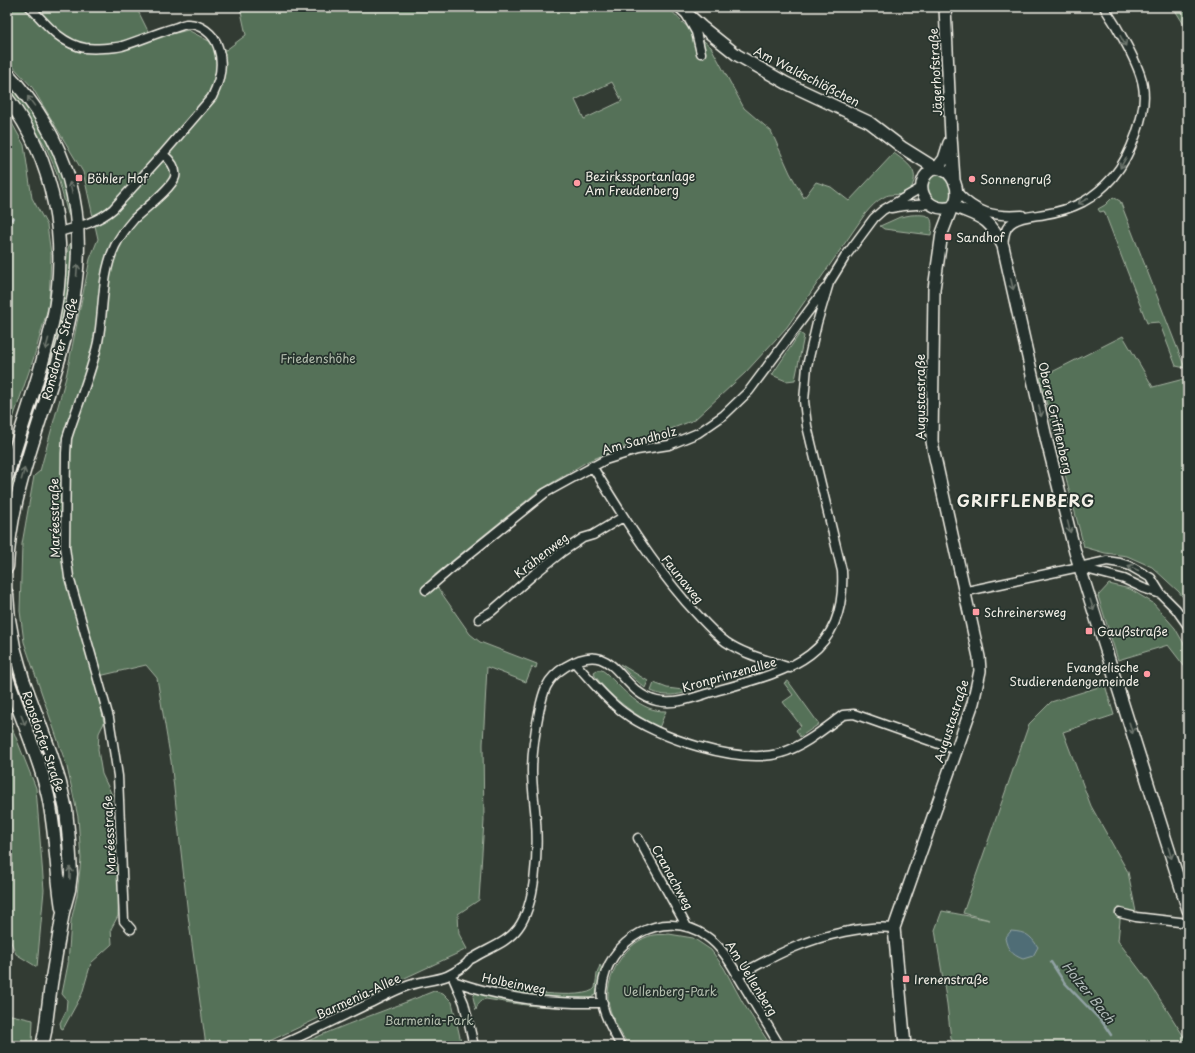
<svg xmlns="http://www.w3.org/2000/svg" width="1195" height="1053" viewBox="0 0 1195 1053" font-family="'Playpen Sans',sans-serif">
<rect width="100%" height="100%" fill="#323b33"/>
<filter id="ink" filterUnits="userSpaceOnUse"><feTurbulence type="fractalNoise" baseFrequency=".025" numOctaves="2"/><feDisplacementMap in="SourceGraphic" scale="8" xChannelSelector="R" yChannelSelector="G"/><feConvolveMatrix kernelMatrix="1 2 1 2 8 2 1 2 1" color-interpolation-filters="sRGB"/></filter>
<g filter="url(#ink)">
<!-- green -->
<path fill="#557158" stroke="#a4b1a0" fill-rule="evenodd" d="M7,7H136L152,39L188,30L226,50L246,35L240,7H668L682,22L711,47L744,108L771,131L790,173L804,198L816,182L831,187L849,201L894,153C904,161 919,169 913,184C912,188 909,191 905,193C898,196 890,193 884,197C876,201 871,207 865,214L787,327L745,373L694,420L588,461L537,492L431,578L470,634L480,642L537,664L536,668L532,667L526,682L487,667L483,744L484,821L479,900L458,914L459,934L467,949L259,1046H206L188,915L171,761L157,678L146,665L95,677L104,723L99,733L98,750L102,774L112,795L111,814L114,834L120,849L118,916L111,929L112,944L91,963L82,994L63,1029L61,1028L60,1023L66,1011L67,1000L62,994L68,964L71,921L77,895L81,859L78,817L67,767L24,642L20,611L22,544L34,476L40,471L66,377L90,259L98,239L83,172L32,87L7,60ZM612,82L622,101L584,119L575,100Z
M1173,7H1188V31Z
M7,82C41,119 65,166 70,217L68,214L56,171L46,147L17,100L7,89Z
M7,114L24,145L32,198L47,225L51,254L49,304L34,357L7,436Z
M936,174C951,176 958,197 943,204L927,196V179Z
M1113,197L1120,201L1185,368L1176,366L1159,322L1147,323L1104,211L1100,212L1098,209L1105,205Z
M911,215C930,214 934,215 931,235L884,229L880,226L900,217Z
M72,240V272L62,328L24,447L7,517V501L11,483L53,347L62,300L68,248Z
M800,333L804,336L795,380L786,381L772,375Z
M1123,336L1153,387L1180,380H1188V604L1179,592L1152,567L1127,556L1105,553L1084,547L1040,378Z
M1109,584L1130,589L1153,603L1175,628L1188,651V671L1168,645L1118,660L1098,596Z
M7,643L19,685L49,765L59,802L63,831L65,868L64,877L12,675L7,654Z
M620,664L648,681L645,688L630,675Z
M597,670H602L606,673C623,689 640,712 666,711L659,728C635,715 611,698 595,676L594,672Z
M788,681L819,724L800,737L796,730L801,726L783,702L793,695L784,683Z
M654,683L667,688L683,690L684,693C672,696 662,696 651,691Z
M1105,685L1114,715L1063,732L1091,806L1128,872L1136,912L1121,910L1118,941L1149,982L1188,1043V1046H960L951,1039L947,1004L935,930L942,911L990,920L963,913L1029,724L1051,702Z
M7,715L36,788L44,890L37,967L16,954L10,940L7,945Z
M669,934L693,938L711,950L724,968L743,1003L771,1046H629C620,1032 609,1015 608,998C607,972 627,941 653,935C658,934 664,935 669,934Z
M600,965L602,969L597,994L589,999L543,1000L489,988V986C507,989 585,1002 595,988L597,974Z
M434,991L443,993L452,1002L462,1046H297C341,1025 388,1010 434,991Z
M476,992L576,1006C545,1009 517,1004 486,999C480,1000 478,1003 476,1010L473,997Z
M7,1014L33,1020L32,1046H7Z"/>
<!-- water -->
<path fill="#4f6d76" stroke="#91a2a4" d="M1011,931C1026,932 1030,935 1038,947L1033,956L1023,959C1012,955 1007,949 1005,938Z"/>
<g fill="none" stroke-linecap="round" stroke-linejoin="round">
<!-- stream -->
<path stroke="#91a2a4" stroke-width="2.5" d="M7,223L13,218
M1051,962L1064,982L1103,1023L1111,1035"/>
<!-- street casing -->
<g stroke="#f4f1e8" stroke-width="11">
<path id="street" d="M30,7C46,24 61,44 85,48C94,49 114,48 122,46C139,41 156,33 174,28C178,27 182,25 186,24C200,23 214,34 218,47C224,64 220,81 212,97L163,154L113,209C98,222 77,227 59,232
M687,16L696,32L701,53
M957,192C977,213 993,217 1022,215
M891,208L903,206L929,204
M1003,246C1004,238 1004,227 1013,222C1022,216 1035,216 1045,214C1058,212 1071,208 1083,202C1094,196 1105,186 1113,177C1130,157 1148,112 1143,86C1140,65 1116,25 1104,7
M592,466C621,513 649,559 685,601C698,615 710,630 726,642C745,655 768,660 790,668
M1082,568L1124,579L1143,588L1161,594
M426,590L447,572L545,493L605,460L637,450L669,445L698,433L724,415L749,391L825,289
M965,591L972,590L1107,561L1120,563L1130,566L1151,578L1161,594L1176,609L1188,626
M479,619L492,611L533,575L562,552L583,538L593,535L623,517
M574,662C590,679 604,698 623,712C657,738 739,765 781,753C804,746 824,729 843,715L854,714L956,750
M638,838L687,927
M1120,913L1136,917L1188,923
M131,929L124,921L118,776L109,718L69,577L65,547L66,453L67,438C77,406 91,375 98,342C104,311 101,275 115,246C120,236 127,227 134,219C143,210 172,188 175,177C177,168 170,160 163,154
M737,976C756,966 775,955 795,947C824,935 864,925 894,928
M454,980L464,1003L474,1046
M456,982C506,999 550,1004 603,1003
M279,1046C308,1033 337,1019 366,1005C379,999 393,991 407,986C420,981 434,981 447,976C453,973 461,969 466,964C471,959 467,961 473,958C489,948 507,943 518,928C536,904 538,851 536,821C535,805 532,788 532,771C532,751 535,732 539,712C543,692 546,679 565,667C616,635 617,692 657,701C677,706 700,695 719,690C788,671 847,657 842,571L807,426L804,401L807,366L817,323L829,283L845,257L874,218L883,210L921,188
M621,1046C612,1029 599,1009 602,989C606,941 663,906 706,936C724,948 733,968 744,986C756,1006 768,1026 780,1046"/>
</g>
<!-- secondary casing -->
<g stroke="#f4f1e8" stroke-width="14">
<path id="secondary" d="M680,7L702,27L737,55L786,83L869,122L903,148L935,168
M945,7L951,136L954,180
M935,168C954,169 963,193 952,207C925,215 909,180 935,168Z
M937,168L944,159L949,143
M953,206C982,218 989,217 1003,246L1047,442L1075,552L1188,910
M905,1046L894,928L973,703L980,671L979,657L934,453L932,441L934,289L942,233L952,207"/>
</g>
<!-- primary casing -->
<g stroke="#f4f1e8" stroke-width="15">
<path id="primary" d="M7,73C35,103 57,138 69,179C107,314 13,434 7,567
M7,98C55,160 69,243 53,319C42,373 22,424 7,476
M7,594L9,619L14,647L23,679L51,754L60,783L66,810L69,840L71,874L69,890L63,912L51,984L45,1032L42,1046
M7,677C20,717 39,755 48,796C56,833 56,871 62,908"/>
</g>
<!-- street -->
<use href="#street" stroke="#26332d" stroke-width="8"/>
<!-- secondary -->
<use href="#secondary" stroke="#26332d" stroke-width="11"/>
<!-- primary -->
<use href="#primary" stroke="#26332d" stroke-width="12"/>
</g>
<!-- one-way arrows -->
<defs><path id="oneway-shaft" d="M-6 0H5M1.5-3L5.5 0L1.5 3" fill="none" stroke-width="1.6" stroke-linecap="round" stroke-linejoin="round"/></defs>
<g stroke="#6e766e">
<use href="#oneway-shaft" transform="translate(1123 41) rotate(62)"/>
<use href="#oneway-shaft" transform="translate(31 101) rotate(-126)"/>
<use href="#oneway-shaft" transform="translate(1123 163) rotate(119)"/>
<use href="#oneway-shaft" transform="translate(71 188) rotate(-104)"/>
<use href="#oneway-shaft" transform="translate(1083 201) rotate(152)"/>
<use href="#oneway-shaft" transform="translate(77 270) rotate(-86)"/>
<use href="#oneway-shaft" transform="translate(1012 284) rotate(77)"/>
<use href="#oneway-shaft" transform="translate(47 344) rotate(105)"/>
<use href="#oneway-shaft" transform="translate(1040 411) rotate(77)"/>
<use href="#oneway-shaft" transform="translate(23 474) rotate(-74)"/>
<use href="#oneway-shaft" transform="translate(1069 527) rotate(76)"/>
<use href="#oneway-shaft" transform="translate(1133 568) rotate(-156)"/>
<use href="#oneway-shaft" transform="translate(1092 605) rotate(72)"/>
<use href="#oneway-shaft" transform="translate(23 720) rotate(69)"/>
<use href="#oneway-shaft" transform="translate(1131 728) rotate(73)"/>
<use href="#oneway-shaft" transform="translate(1170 853) rotate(73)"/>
<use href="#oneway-shaft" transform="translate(70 873) rotate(-89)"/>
</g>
</g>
<!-- markers -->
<g fill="#ff9aa2" stroke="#26332d" stroke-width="1.5">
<rect x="75" y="174" width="8" height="8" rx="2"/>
<circle cx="972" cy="179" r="4"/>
<circle cx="577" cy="183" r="4"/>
<rect x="944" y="233" width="8" height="8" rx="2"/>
<rect x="972" y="608" width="8" height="8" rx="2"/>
<rect x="1085" y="627" width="8" height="8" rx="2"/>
<circle cx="1147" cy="674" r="4"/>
<rect x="902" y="975" width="8" height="8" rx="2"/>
</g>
<g text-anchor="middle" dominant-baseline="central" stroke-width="3.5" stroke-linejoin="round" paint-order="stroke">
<!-- street labels -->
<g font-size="12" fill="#f4f1e8" stroke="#26332d">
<text transform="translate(935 72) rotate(-93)">Jägerhofstraße</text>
<text transform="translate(807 76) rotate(27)">Am Waldschlößchen</text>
<text transform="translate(59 349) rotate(-75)">Ronsdorfer Straße</text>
<text transform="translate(920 397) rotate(-90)">Augustastraße</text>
<text transform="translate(1056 418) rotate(77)">Oberer Grifflenberg</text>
<text transform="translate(639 440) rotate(-15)">Am Sandholz</text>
<text transform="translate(54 518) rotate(-91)">Maréesstraße</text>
<text transform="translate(541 555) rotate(-38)">Krähenweg</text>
<text transform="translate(683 579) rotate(51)">Faunaweg</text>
<text transform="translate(729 674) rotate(-16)">Kronprinzenallee</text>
<text transform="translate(951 721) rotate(-72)">Augustastraße</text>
<text transform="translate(44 741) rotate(71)">Ronsdorfer Straße</text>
<text transform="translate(109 835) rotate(-93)">Maréesstraße</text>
<text transform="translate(673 877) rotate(61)">Cranachweg</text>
<text transform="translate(752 978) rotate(58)">Am Uellenberg</text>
<text transform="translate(514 983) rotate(11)">Holbeinweg</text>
<text transform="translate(358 996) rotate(-25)">Barmenia-Allee</text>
</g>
<!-- poi labels -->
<g font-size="12" fill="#f4f1e8" stroke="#26332d" text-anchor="start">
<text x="585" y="176">Bezirkssportanlage<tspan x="585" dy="14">Am Freudenberg</tspan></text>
<text x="87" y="178">Böhler Hof</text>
<text x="980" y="179">Sonnengruß</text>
<text x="956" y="237">Sandhof</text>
<text x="984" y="612">Schreinersweg</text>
<text x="1097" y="631">Gaußstraße</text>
<text x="1139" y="667" text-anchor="end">Evangelische<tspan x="1139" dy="14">Studierendengemeinde</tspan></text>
<text x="914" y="979">Irenenstraße</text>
</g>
<!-- park labels -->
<g font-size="12" fill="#b4beae" stroke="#26332d">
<text x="318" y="358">Friedenshöhe</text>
<text x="670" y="991">Uellenberg-Park</text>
<text x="429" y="1020">Barmenia-Park</text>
</g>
<!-- water labels -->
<g font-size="13" font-style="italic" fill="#b2bcba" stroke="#26332d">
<text transform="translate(1089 992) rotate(51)">Holzer Bach</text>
</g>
<!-- district labels -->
<g font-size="16" font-weight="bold" letter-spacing="1" fill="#f4f1e8" stroke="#26332d">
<text x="1026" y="500">GRIFFLENBERG</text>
</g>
</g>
<!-- margin -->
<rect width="1195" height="1053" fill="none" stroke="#26332d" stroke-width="24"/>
<rect x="12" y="12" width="1171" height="1029" fill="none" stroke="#f4f1e8" stroke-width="1.5" filter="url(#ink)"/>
</svg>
